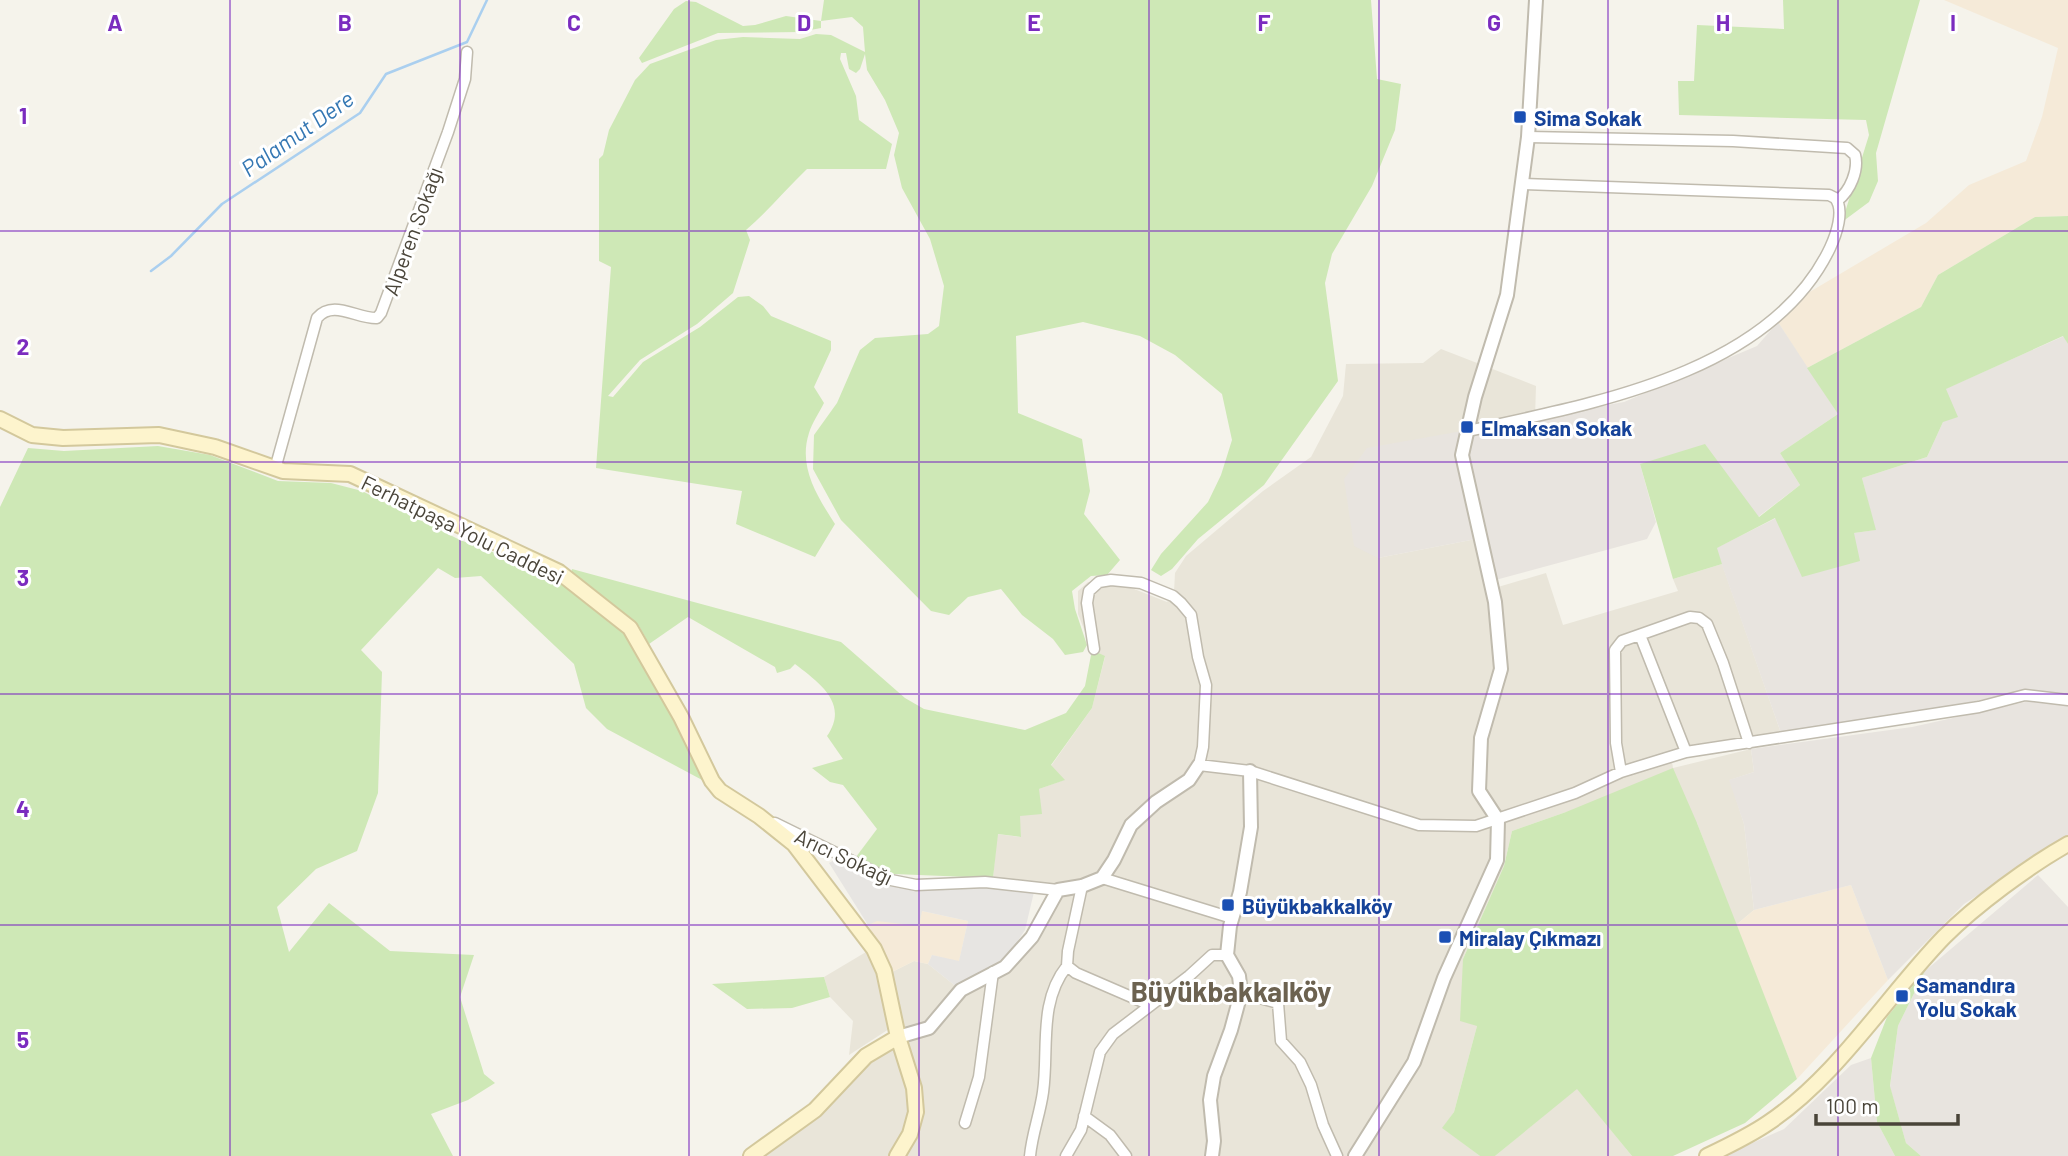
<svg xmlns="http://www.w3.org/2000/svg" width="2068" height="1156" viewBox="0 0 2068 1156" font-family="Barlow,sans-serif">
<rect width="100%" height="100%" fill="#f5f3eb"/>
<!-- residential -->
<path fill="#e9e5d9" d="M1441,349L1536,386L1535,418L1378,558L1476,539L1488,582L1498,587L1546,573L1563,625L1678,591L1673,579L1722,564L1781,733L1671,755L1673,768L1751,749L1754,772L1730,780L1744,824L1754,910L1736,925L1697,823L1566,812L1512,831L1504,866L1463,959L1477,1026L1454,1112L1443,1128L1480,1156H760L867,1063L897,1043L932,1029L964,992L1008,971L1057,888L993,878L997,834L1021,837L1019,816L1039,789L1064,780L1051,766L1092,708L1105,657L1092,650L1078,614V591L1088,582L1119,583L1167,602L1174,592L1175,573L1186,556L1263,491L1311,457L1343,396L1346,364L1423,363Z
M866,952L880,977L889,1029L849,1055L853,1021L830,997L824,977Z
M914,961L928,964L958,988L926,1023L907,1029L903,1026L892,972Z
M1577,1088L1632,1156H1495Z"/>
<!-- commercial -->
<path fill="#f5ead8" d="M1944,0H2068V216L2035,217L1938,275L1921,307L1807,368L1778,322L1786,306L1926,223L1969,185L2026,161L2042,117L2058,48Z
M1851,885L1888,980L1797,1079L1736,925L1754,910Z
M860,909L922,911L968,921L959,962L932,955L928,964L914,961L892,972Z"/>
<!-- industrial -->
<path fill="#e8e4df" d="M1778,322L1838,414L1780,453L1800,485L1758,517L1640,464L1656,522L1647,539L1488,582L1476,539L1378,558L1354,546L1344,479L1367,448L1624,402L1757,346Z
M2064,336L2068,344V695L2027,690L1956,705L1781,733L1716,548L1776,518L1854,533L1875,530L1862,478L1927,457L1943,422L1945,389Z
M2030,701L2068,706V837L1964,904L1888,980L1851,885L1754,910L1744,824L1729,780L1754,772L1751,749L1912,727Z
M2038,875L2068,907V1156H1921L1906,1143L1890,1087L1898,1026L1925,971Z
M1871,1058L1877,1122L1895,1156H1723L1784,1129L1851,1065Z"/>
<!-- green -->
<path fill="#cee8b6" d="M824,0H1371L1377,79L1401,84L1395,130L1372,186L1332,254L1325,283L1338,381L1264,485L1198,539L1172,569L1161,576L1151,570L1161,554L1208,502L1221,475L1232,440L1222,394L1175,355L1140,336L1083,322L1016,336L1018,413L1082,439L1090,491L1084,514L1120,560L1107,575L1091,576L1072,591L1075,609L1087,645L1083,652L1065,655L1053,639L1022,615L1001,589L968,597L949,615L931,611L841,520L813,469L814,435L837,403L860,350L875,338L928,334L939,326L944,286L930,239L902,188L894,155L899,133L885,100L867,70L865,54L860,69L856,73L849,69L846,53H841L840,59L856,96L859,120L892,144L886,169H807C786,189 768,211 746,230L750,240L733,293L697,324L640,360L608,396L613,397L643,362L700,327L738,297L749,296L763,306L771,316L831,341V350L814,387L824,403C819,413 812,423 809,433C798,467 817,496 835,524L815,557L736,524L742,491L596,468L611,267L599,261V159L603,155L609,130L635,80L650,64L716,40L743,37L800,39L816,34L831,35L865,52L863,27L852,17L821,21V28L800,32L718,33L642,63L639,58L674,9L686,1L696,2L743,26L755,25L786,16L821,21Z
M1783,0H1920L1876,153L1878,181L1869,202L1842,222L1869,135L1866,120L1679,115L1678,81H1694L1697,25L1784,29Z
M2068,216V344L2063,336L1946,389L1958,417L1943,422L1927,457L1862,478L1876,530L1854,533L1860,561L1802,577L1775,518L1717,548L1722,564L1673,579L1640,464L1705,444L1759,517L1800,485L1780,453L1838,414L1807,368L1921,307L1938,275L2035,217Z
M158,446L210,455L278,481L331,483L362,491L460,540L537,568L554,577L623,630L681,726L704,781L607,729L586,708L574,664L481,576L455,578L438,568L361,650L382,672L378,793L357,851L316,869L277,907L289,952L329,903L390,951L474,955L460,997L484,1074L495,1083L468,1100L431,1114L453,1156H0V507L28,448L64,451Z
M572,569L841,642L905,698L924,709L1025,730L1066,713L1085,686L1092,650L1105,656L1092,708L1051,765L1065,780L1039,789L1042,814L1020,816L1021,837L998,834L993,878L894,874L856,857L877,829L843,785L830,782L812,768L843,759L827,736C850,703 818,682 795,664L790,669L777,673L775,667L688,617L649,644L639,626L571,575Z
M1673,768L1697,823L1797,1079L1745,1123L1673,1156H1632L1577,1089L1495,1156H1480L1442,1128L1454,1112L1477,1026L1460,1021L1463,959L1504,866L1512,831L1566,812Z
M1925,971L1898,1026L1890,1086L1906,1143L1921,1156H1895L1877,1122L1871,1058L1887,1017Z
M824,977L830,997L792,1008L747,1009L712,984Z"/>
<!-- parking -->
<path fill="#e7e5e2" d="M836,859L890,884L985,886L1034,892L1025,930L1003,963L958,988L928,964L932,955L959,961L968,921L922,911L919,926L877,921L868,925L829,863Z"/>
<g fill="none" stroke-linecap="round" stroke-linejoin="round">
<!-- stream -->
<path stroke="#aacfef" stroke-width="2.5" d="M151,271L171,256L222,204L360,113L386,74L467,42L487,0"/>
<!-- minor casing -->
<g stroke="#c0bbae" stroke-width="13">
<path id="minor" d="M1528,137L1733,141L1847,148L1855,155C1859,170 1850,191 1838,200
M1468,431C1590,404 1770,374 1830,248C1836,235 1845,210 1835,198L1829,195L1523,184
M275,469L317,318C333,299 357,319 377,318L381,313L448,132L465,79L467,52
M1640,635L1686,752
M1094,649L1087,603L1089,591L1099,582L1111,580L1141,583L1173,596L1181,603L1191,615L1198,657L1206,685L1203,747L1199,765L1250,771L1419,825L1476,826L1575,793L1621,772L1686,752L1979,707L2025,695L2068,700
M1621,772L1616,743L1615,650L1622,641L1690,617L1699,618L1707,624L1723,663L1749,743
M775,823L891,880L916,885L985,882L1058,890
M1102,878L1232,918
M1082,886L1068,951L1067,966L1076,973L1150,1005
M1241,993L1278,1003L1281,1041L1300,1062L1311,1085L1323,1125L1337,1156
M1084,1116L1110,1135L1126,1156
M965,1123L979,1077L993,972
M1030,1156C1032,1134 1040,1114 1043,1092C1049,1050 1038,1002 1067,966
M1066,1156L1081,1130L1100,1052L1113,1034L1189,976L1212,955H1227"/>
</g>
<!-- tertiary casing -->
<g stroke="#c0bbae" stroke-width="16">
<path id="tertiary" d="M898,1037L929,1028L961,990L1005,967L1032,937L1058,890L1082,886L1102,878L1114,860L1131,825L1156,802L1189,780L1199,765
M1212,1156L1214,1141L1210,1100L1214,1076L1231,1030L1241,993L1239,976L1227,955L1230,926L1240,892L1251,827L1250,771
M1355,1156L1414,1062L1444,978L1497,860L1498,820L1479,791L1481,738L1501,669L1495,602L1462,455L1475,397L1507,295L1528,137L1536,0"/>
</g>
<!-- secondary casing -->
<g stroke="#d3c89c" stroke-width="18">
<path id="secondary" d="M0,419L32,435L63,438L159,435L215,447L283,471L350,474L559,572L630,628L681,717L712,781L720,791L759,816L794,844L874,949L884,971L898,1037L914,1088L916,1112L910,1134L897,1156
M751,1156L815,1110L866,1056L898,1037
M1707,1156C1728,1146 1749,1136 1768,1123C1838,1076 1886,997 1944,937C1976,905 2029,866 2068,844"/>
</g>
<!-- minor -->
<use href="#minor" stroke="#fff" stroke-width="10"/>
<!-- tertiary -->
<use href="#tertiary" stroke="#fff" stroke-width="12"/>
<!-- secondary -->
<use href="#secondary" stroke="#fdf4cd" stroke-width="14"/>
</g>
<!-- grid -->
<path fill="none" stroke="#7b2cbf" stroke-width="2" stroke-opacity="0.55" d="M230,0V1156M460,0V1156M689,0V1156M919,0V1156M1149,0V1156M1379,0V1156M1608,0V1156M1838,0V1156M0,231H2068M0,462H2068M0,694H2068M0,925H2068"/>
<!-- markers -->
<g fill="#1a4fb4" stroke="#fff" stroke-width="2.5">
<rect x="1513" y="110" width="14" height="14" rx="3.5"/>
<rect x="1460" y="420" width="14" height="14" rx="3.5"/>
<rect x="1221" y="898" width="14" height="14" rx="3.5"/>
<rect x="1438" y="930" width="14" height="14" rx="3.5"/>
<rect x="1895" y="989" width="14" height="14" rx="3.5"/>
</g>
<g text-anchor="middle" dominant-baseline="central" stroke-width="6" stroke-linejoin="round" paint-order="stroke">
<!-- transit labels -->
<g font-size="21" font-weight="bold" fill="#164399" stroke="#fff" text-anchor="start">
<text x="1534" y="117">Sima Sokak</text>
<text x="1481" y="427">Elmaksan Sokak</text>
<text x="1242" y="905">Büyükbakkalköy</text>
<text x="1459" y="937">Miralay Çıkmazı</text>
<text x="1916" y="984">Samandıra<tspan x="1916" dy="24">Yolu Sokak</tspan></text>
</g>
<!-- street labels -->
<g font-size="21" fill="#494439" stroke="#fff">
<text transform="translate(412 231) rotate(-70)">Alperen Sokağı</text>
<text transform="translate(463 529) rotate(26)">Ferhatpaşa Yolu Caddesi</text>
<text transform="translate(844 856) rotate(25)">Arıcı Sokağı</text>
</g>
<!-- water labels -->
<g font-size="23" font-style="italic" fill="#3477b3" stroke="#fff">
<text transform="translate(297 133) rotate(-35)">Palamut Dere</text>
</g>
<!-- district labels -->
<g font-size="28" font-weight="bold" fill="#6c6250" stroke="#fff">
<text x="1231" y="991">Büyükbakkalköy</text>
</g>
</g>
<g font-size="23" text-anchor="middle" font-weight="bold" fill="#7b2cbf" stroke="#fff" stroke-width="6" stroke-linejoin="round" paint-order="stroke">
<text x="115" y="31">A</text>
<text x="345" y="31">B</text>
<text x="574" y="31">C</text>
<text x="804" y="31">D</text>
<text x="1034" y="31">E</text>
<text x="1264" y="31">F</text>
<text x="1494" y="31">G</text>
<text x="1723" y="31">H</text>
<text x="1953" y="31">I</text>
<text x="23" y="124">1</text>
<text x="23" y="355">2</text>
<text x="23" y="586">3</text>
<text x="23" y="817">4</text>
<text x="23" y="1048">5</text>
</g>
<!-- scale -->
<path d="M1816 1114v10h142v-10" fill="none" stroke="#494439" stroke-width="3.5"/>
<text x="1826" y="1114" font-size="21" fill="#494439" stroke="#ffffff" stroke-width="5" paint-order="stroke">100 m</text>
</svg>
